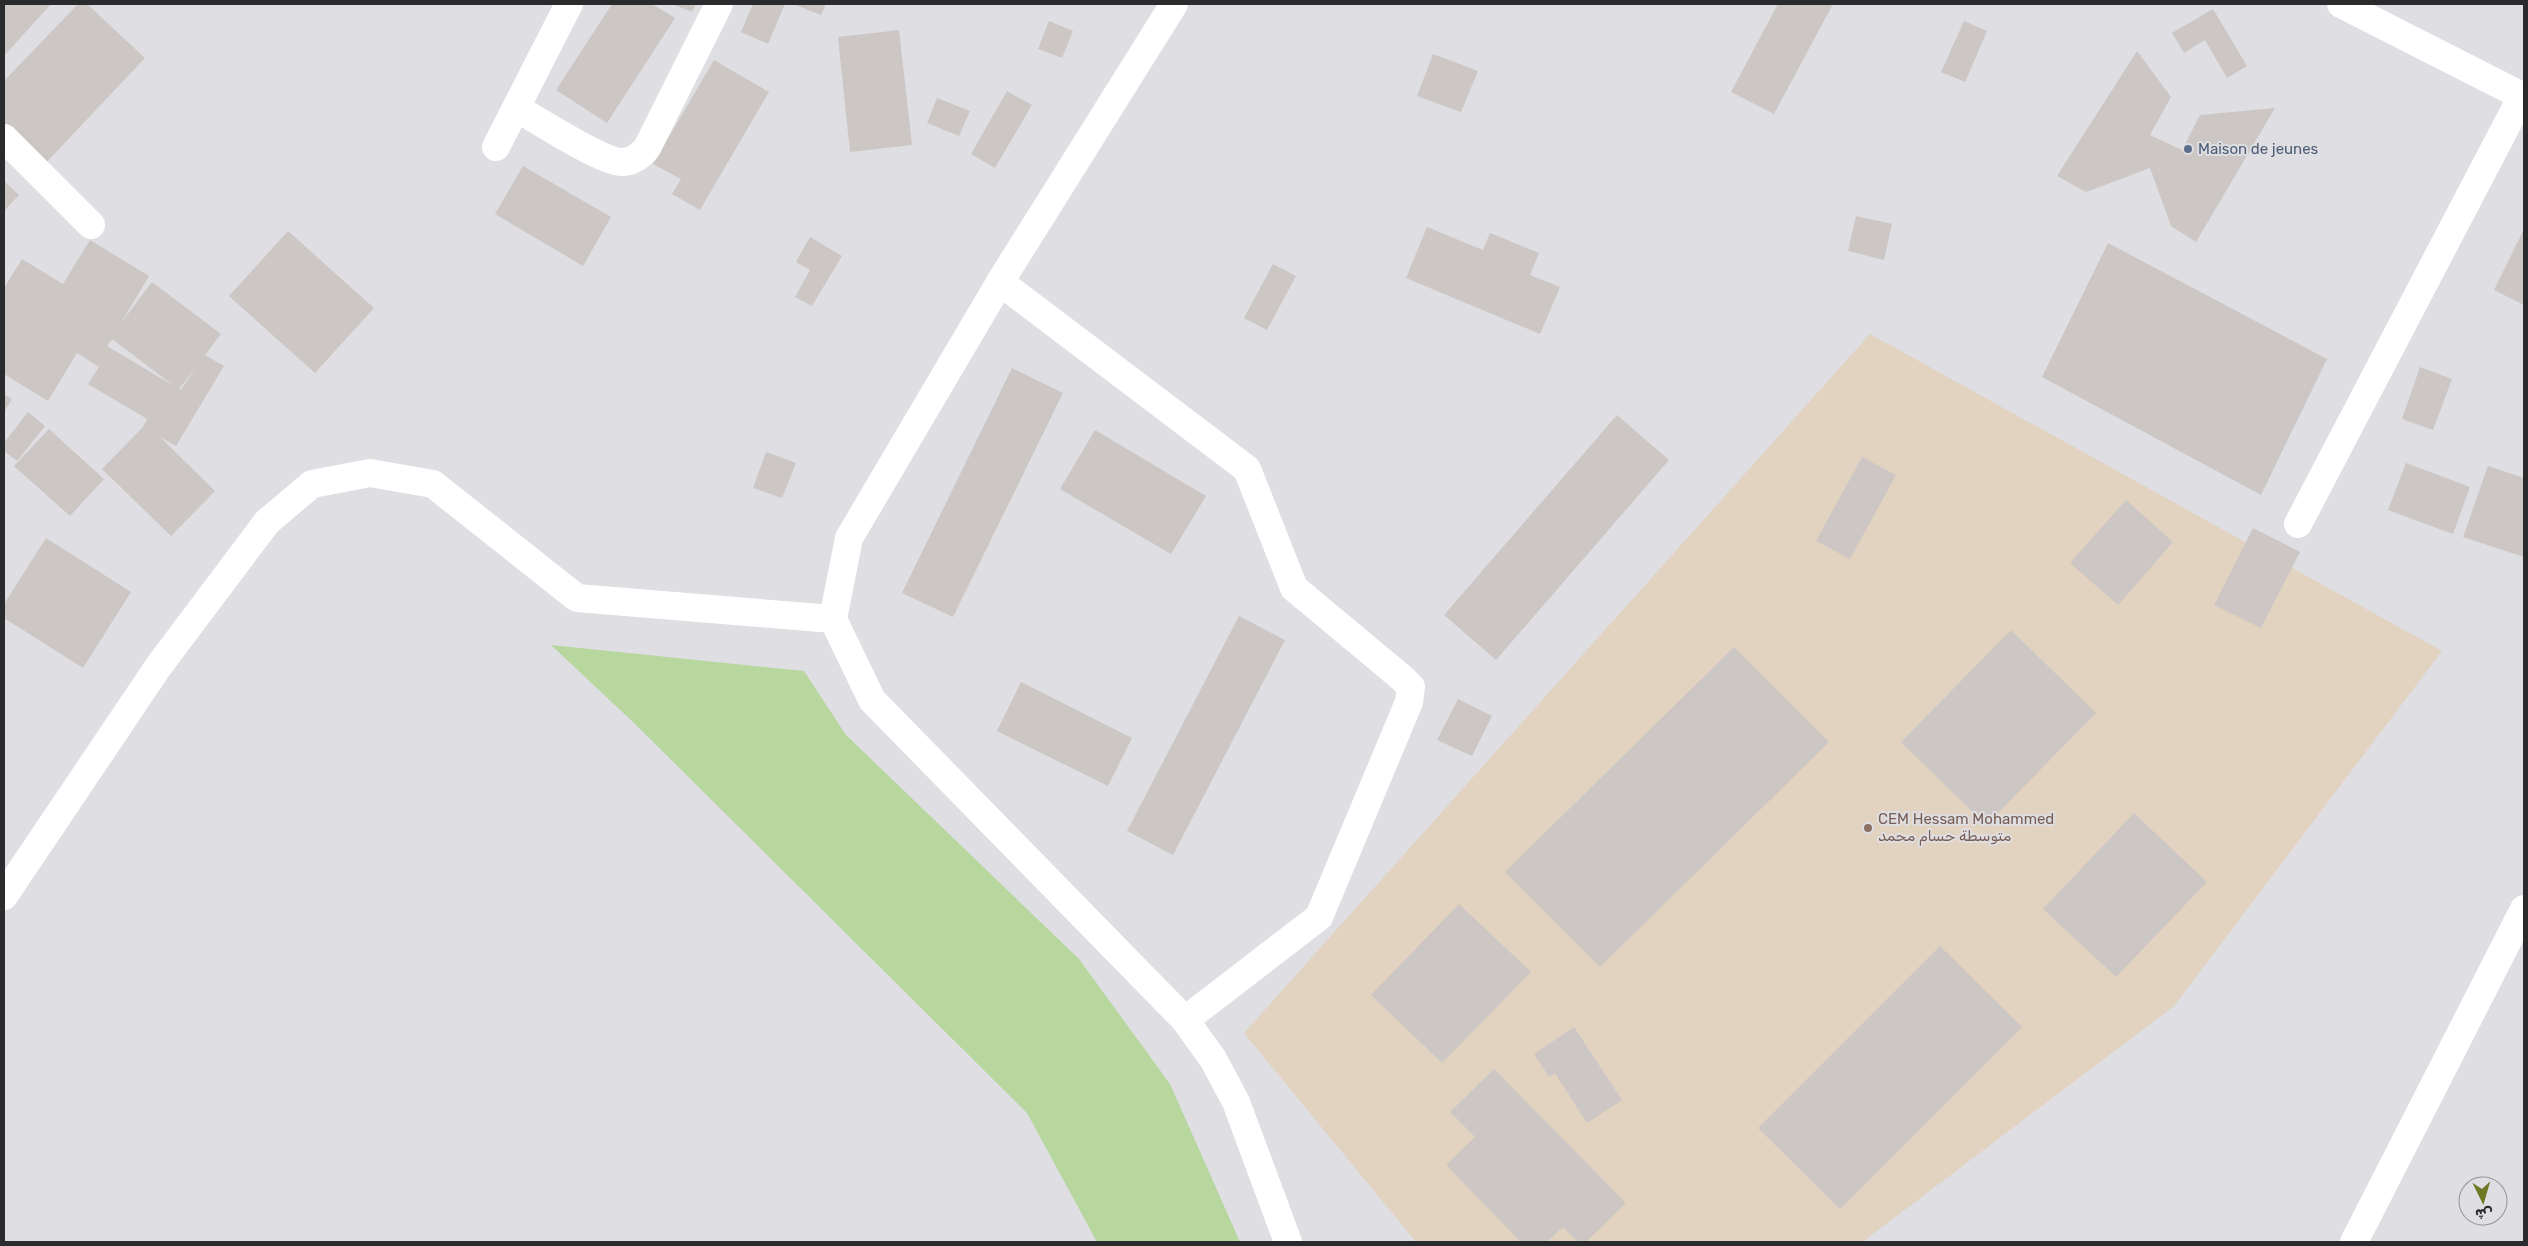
<svg xmlns="http://www.w3.org/2000/svg" width="2528" height="1246" viewBox="0 0 2528 1246" font-family="Rubik,'Noto Naskh Arabic',sans-serif">
<rect width="100%" height="100%" fill="#dedee3"/>
<!-- education -->
<path fill="#e2d2c0" d="M1870,334L2442,651L2174,1006L1862,1242H1416L1244,1033Z"/>
<!-- green -->
<path fill="#b7d79f" d="M551,645L804,671L846,735L1079,959L1170,1084L1240,1242H1097L1027,1113L633,722Z"/>
<!-- building -->
<path fill="#ccc7c4" fill-rule="evenodd" d="M4,4H51L4,56Z
M78,4H87L145,58L43,166L4,129V81Z
M612,4H652L675,18L607,123L556,90Z
M672,4H696L692,12Z
M753,4H785L768,44L741,32Z
M793,4H826L821,15Z
M1778,4H1833L1774,114L1731,92Z
M2213,9L2247,66L2227,78L2205,40L2184,53L2172,33Z
M1049,21L1073,31L1062,58L1038,49Z
M1964,21L1987,31L1965,82L1941,72Z
M899,30L912,145L850,152L838,37Z
M2137,51L2171,97L2150,135L2182,150L2200,115L2275,108L2196,242L2171,226L2150,168L2086,192L2057,176Z
M1433,54L1478,71L1461,112L1417,96Z
M714,60L769,92L700,210L672,194L681,179L653,164Z
M1007,91L1032,105L995,168L971,154Z
M937,98L970,111L959,136L927,123Z
M523,166L611,217L583,266L495,214Z
M4,181L19,195L4,211Z
M1856,216L1892,224L1884,260L1848,251Z
M1427,227L1483,250L1490,233L1539,253L1530,275L1560,287L1540,334L1406,278Z
M2524,229V305L2494,290Z
M288,231L374,308L315,373L229,296Z
M810,237L842,256L812,306L795,297L810,270L796,262Z
M90,240L149,276L121,323L152,282L221,334L205,355L224,366L176,446L160,437L215,491L171,536L102,469L143,427L147,419L88,384L99,367L77,353L48,401L4,374V288L22,259L63,284ZM112,339L174,386L107,346ZM196,367L181,390L179,389Z
M2108,243L2327,359L2261,495L2042,377Z
M1273,264L1296,276L1267,330L1244,318Z
M2420,367L2452,379L2433,430L2402,419Z
M1012,368L1063,393L953,617L902,593Z
M4,394L12,399L4,412Z
M28,412L45,426L17,461L4,451V443Z
M1617,415L1669,460L1496,660L1444,615Z
M49,429L104,479L70,516L14,466Z
M1095,430L1206,496L1171,554L1060,489Z
M766,452L796,463L782,498L753,488Z
M1862,457L1896,475L1850,559L1816,541Z
M2406,463L2470,487L2453,534L2388,510Z
M2488,466L2524,478V557L2463,537Z
M2126,500L2173,542L2118,605L2070,563Z
M2253,528L2300,552L2261,628L2214,605Z
M46,538L131,592L83,668L4,618V604Z
M1239,616L1285,640L1173,855L1127,831Z
M2011,630L2096,713L1986,825L1901,742Z
M1734,647L1829,742L1600,967L1505,872Z
M1021,682L1132,738L1108,786L997,731Z
M1458,699L1492,716L1472,756L1437,740Z
M2134,813L2207,882L2116,977L2043,909Z
M1459,904L1531,972L1442,1063L1371,995Z
M1940,946L2022,1027L1840,1209L1758,1128Z
M1574,1027L1622,1100L1587,1123L1555,1073L1549,1077L1534,1054Z
M1494,1069L1626,1203L1586,1242H1578L1563,1227L1547,1242H1521L1446,1165L1475,1137L1450,1112Z"/>
<g fill="none" stroke-linecap="round" stroke-linejoin="round">
<!-- minor -->
<path stroke="#fff" stroke-width="28" d="M1174,4L1000,282L849,538L833,619L872,700L1185,1020L1213,1059L1236,1102L1288,1242
M516,108C538,120 600,161 621,162C633,162 640,156 647,148L719,4
M4,138L91,225
M496,147L569,4
M1000,282L1247,469L1294,588L1402,678L1411,687L1409,702L1319,917L1185,1020
M2298,524L2522,96
M4,896L158,667L267,522L312,484L370,473L433,484L577,598L833,619
M2354,1242L2524,909"/>
<!-- major -->
<path stroke="#fff" stroke-width="28" d="M2341,4L2524,97"/>
</g>
<!-- markers -->
<circle fill="#5c6f8a" stroke="#dedee3" stroke-width="2" cx="2188" cy="149" r="5"/>
<circle fill="#8d6e63" stroke="#dedee3" stroke-width="2" cx="1868" cy="828" r="5"/>
<g text-anchor="middle" dominant-baseline="central" stroke-width="4" stroke-linejoin="round" paint-order="stroke">
<!-- service labels -->
<g font-size="15" fill="#4e5e75" stroke="#dedee3" text-anchor="start">
<text x="2198" y="149">Maison de jeunes</text>
</g>
<!-- education labels -->
<g font-size="15" fill="#785e54" stroke="#dedee3" text-anchor="start">
<text x="1878" y="819">CEM Hessam Mohammed<tspan x="1878" dy="17">متوسطة حسام محمد</tspan></text>
</g>
</g>
<!-- border -->
<rect width="2528" height="1246" fill="none" stroke="#2a2b2d" stroke-width="10"/>
<!-- north arrow -->
<g transform="translate(2483 1201) rotate(175)"><circle r="24" fill="#dedee3" stroke="#96969a"/>
<path d="M0-4L9 19L0 12L-9 19Z" fill="#6f7925"/>
<text y="-8" font-size="14" font-weight="bold" text-anchor="middle" fill="#2a2b2d">ش</text>
</g>
</svg>
